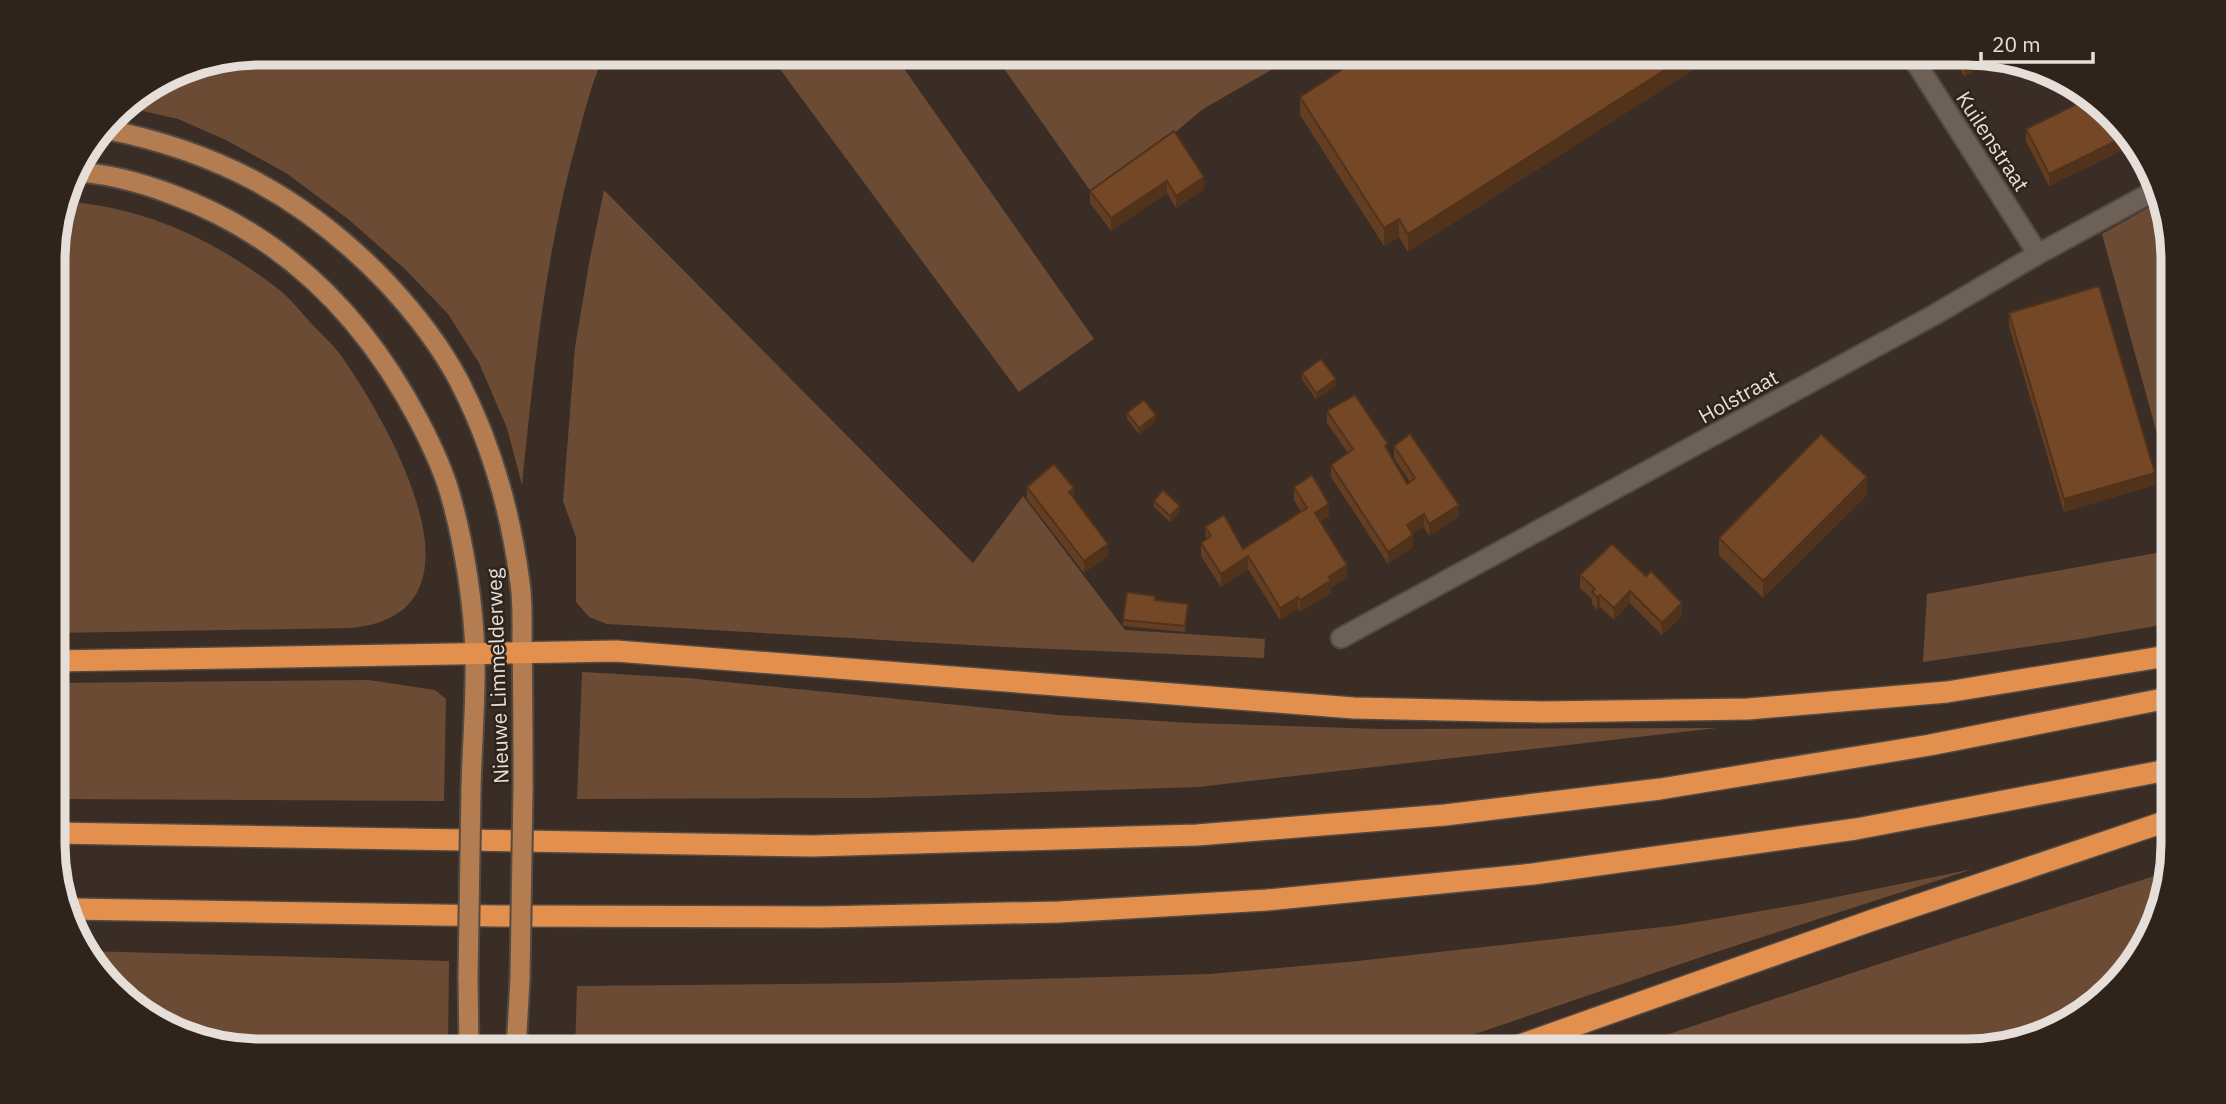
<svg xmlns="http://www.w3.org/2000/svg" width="2226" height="1104" viewBox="0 0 2226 1104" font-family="'IBM Plex Sans',sans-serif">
<rect width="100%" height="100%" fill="#392d25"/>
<!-- green -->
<path fill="#6b4b34" d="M260,52L605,53C593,79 586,106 579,133C546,248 534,367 522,485L507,428L479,363L448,314L405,269L348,219L286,173L226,140L178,119L121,106L181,68Z
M768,53H893L1094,339L1019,392Z
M993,53H1296L1273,69L1203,109L1096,199Z
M604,190L973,563L1023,496L1125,630L1265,639L1264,658L1004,647L607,624L589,617L576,602V537L563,501L575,347L590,258Z
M65,201C146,208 213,239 277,288C289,297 300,311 310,322C321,334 334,345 342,357C378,408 469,560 401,611C386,622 369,626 351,628L54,633L53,246Z
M2160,201L2172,233L2173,492L2102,234Z
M2173,550V623L2074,640L1923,662L1927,594Z
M582,672L687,678L1058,715L1193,723L1381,729L1717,728L1198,787L870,798L577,799Z
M369,680L435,690L446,699L444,801L54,799V683Z
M1973,869L1713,953L1425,1051H575L577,986L888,983L1210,974L1358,961L1679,925L1802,904Z
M2167,872L2152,936L2082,1016L1980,1051H1618L1891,960Z
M87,951L449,961L448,1051H260L168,1030L95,970Z"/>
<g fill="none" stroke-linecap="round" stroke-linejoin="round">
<!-- minor casing -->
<g stroke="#534a43" stroke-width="23">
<path id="minor" d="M1909,52L2038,254
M1341,638L1934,315L2038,254L2156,190"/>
</g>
<!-- primary casing -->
<g stroke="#534a43" stroke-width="23">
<path id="primary" d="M104,129C218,151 307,199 387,283C414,312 440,345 459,381C491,443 511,514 520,583C523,603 522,626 522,646C523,694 523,742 523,789
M73,172C107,173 139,182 171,194C283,235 364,316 419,421C431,444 443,469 450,494C464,542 474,606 475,656C476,700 472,745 471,789
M468,977L469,1051
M516,1051L520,979"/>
</g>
<!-- motorway casing -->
<g stroke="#534a43" stroke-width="24">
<path id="motorway" d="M54,661L616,651L1354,708L1542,712L1748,709L1947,692L2173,655
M54,833L812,846L1197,835L1445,815L1660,789L1930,745L2173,697
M70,909L499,916L823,917L1059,912L1267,900L1533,874L1856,829L2173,769
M1503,1051L1873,920L2173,819"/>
</g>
<!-- minor -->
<use href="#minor" stroke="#6d6056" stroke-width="19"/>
<!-- primary -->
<use href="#primary" stroke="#b47d51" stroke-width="19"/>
<!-- motorway -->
<use href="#motorway" stroke="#e3904e" stroke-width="21"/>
<!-- primary-bridge casing -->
<g stroke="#534a43" stroke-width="23" stroke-linecap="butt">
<path id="primary-bridge" d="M468,977L471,789
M520,979L523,789"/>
</g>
<!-- primary-bridge -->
<use href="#primary-bridge" stroke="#b47d51" stroke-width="19"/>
</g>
<!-- wall -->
<path fill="#643e22" d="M1369,52H1721L1408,252L1399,237L1384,246L1300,115V97Z
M1948,52H1966L1965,77Z
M2087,99L2137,143L2049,186L2026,141V129Z
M1174,131L1204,189L1176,208L1167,193L1111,231L1090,203V191Z
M2009,313L2155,485L2064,512L2009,326Z
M1302,373L1336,386L1316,399L1302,379Z
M1327,411L1388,451L1407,484L1410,482L1394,458V446L1459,517L1429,536L1424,527L1412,534L1413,547L1388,564L1331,477V465L1348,453L1327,423Z
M1127,413L1156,421L1139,434L1127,419Z
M1027,487L1074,498L1108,556L1084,573L1027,499Z
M1294,487L1329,516L1320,522L1347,577L1331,588V593L1300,612L1298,609L1280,620L1248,569L1221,587L1201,556V543L1206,540L1205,527L1243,549L1301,512L1294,500Z
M1867,495L1763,598L1719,555V538Z
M2173,499L2164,522L2161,509V503Z
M1154,501L1180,512L1170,522L1154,507Z
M1612,544L1682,616L1662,635L1630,603L1614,620L1600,607L1597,610L1592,604V599L1580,588V575Z
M1155,600L1188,610L1185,632L1123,626V620Z"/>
<!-- shaded-wall -->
<path fill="#51321b" d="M1693,52H1721L1408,252V234Z
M1979,55L1993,59L1965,77V64Z
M2128,135L2137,143L2049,186V174Z
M1204,177V189L1176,208V196Z
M1167,181V193L1111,231V218Z
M1399,219V237L1384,246V228Z
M1336,379V386L1316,399V393Z
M1156,415V421L1139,434V428Z
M2155,473V485L2064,512V499Z
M1867,477V495L1763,598V581Z
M1074,488V500L1069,492Z
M1329,504V516L1315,526V513Z
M1459,505V517L1429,536V524Z
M1180,506V512L1170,522V516Z
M1424,514V527L1407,538V525Z
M2173,514V520L2164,522V516Z
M1413,535V547L1388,564V552Z
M1108,544V556L1084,573V561Z
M1248,556V569L1221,587V574Z
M1347,565V577L1331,588V593L1300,612V600L1329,577Z
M1630,591V603L1614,620V608Z
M1600,595V607L1597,610V597Z
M1298,597V609L1280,620V608Z
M1682,603V616L1662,635V623Z"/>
<!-- building -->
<path fill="#744827" stroke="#51321b" stroke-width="2" d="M1369,52H1693L1408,234L1399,219L1384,228L1300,97Z
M1957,52H1966L1979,55L1965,64Z
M2087,99L2128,135L2049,174L2026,129Z
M1174,131L1204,177L1176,196L1167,181L1111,218L1090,191Z
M2099,286L2155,473L2064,499L2009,313Z
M1321,359L1336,379L1316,393L1302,373Z
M1355,395L1388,444L1385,446L1407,484L1415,478L1394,446L1410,434L1459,505L1429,524L1424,514L1407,525L1413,535L1388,552L1331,465L1353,449L1327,411Z
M1144,400L1156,415L1139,428L1127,413Z
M1821,434L1867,477L1763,581L1719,538Z
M1054,464L1074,488L1069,492L1108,544L1084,561L1027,487Z
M1312,475L1329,504L1315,513L1347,565L1329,577L1331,580L1300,600L1298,597L1280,608L1248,556L1221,574L1201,543L1211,536L1205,527L1224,515L1243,549L1307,508L1294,487Z
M1163,490L1180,506L1170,516L1154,501Z
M2173,499V514L2164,516L2161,503Z
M1612,544L1646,576L1651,571L1682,603L1662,623L1630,591L1614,608L1600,595L1597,597L1592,592L1595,589L1580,575Z
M1127,592L1155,596V600L1188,604L1185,626L1123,620Z"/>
<g text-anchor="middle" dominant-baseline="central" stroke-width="5" stroke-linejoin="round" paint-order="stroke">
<!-- street labels -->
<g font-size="21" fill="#e6ded8" stroke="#2f241b">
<text transform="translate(1993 141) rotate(57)">Kuilenstraat</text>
<text transform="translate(1738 396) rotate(-29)">Holstraat</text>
<text transform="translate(497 676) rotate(-92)">Nieuwe Limmelderweg</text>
</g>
</g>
<!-- crop -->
<path d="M0 0H2226V1104H0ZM260 65H1966A195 195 0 0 1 2161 260V844A195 195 0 0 1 1966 1039H260A195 195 0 0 1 65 844V260A195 195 0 0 1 260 65Z" fill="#2f241b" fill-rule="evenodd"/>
<path fill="none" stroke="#e6ded8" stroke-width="9" d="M260 65H1966A195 195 0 0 1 2161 260V844A195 195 0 0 1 1966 1039H260A195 195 0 0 1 65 844V260A195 195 0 0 1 260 65Z"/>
<!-- scale -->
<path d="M1981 52v10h112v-10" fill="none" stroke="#e6ded8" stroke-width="3.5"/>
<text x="1992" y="52" font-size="21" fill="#e6ded8" stroke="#2f241b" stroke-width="5" paint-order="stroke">20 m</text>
</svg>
